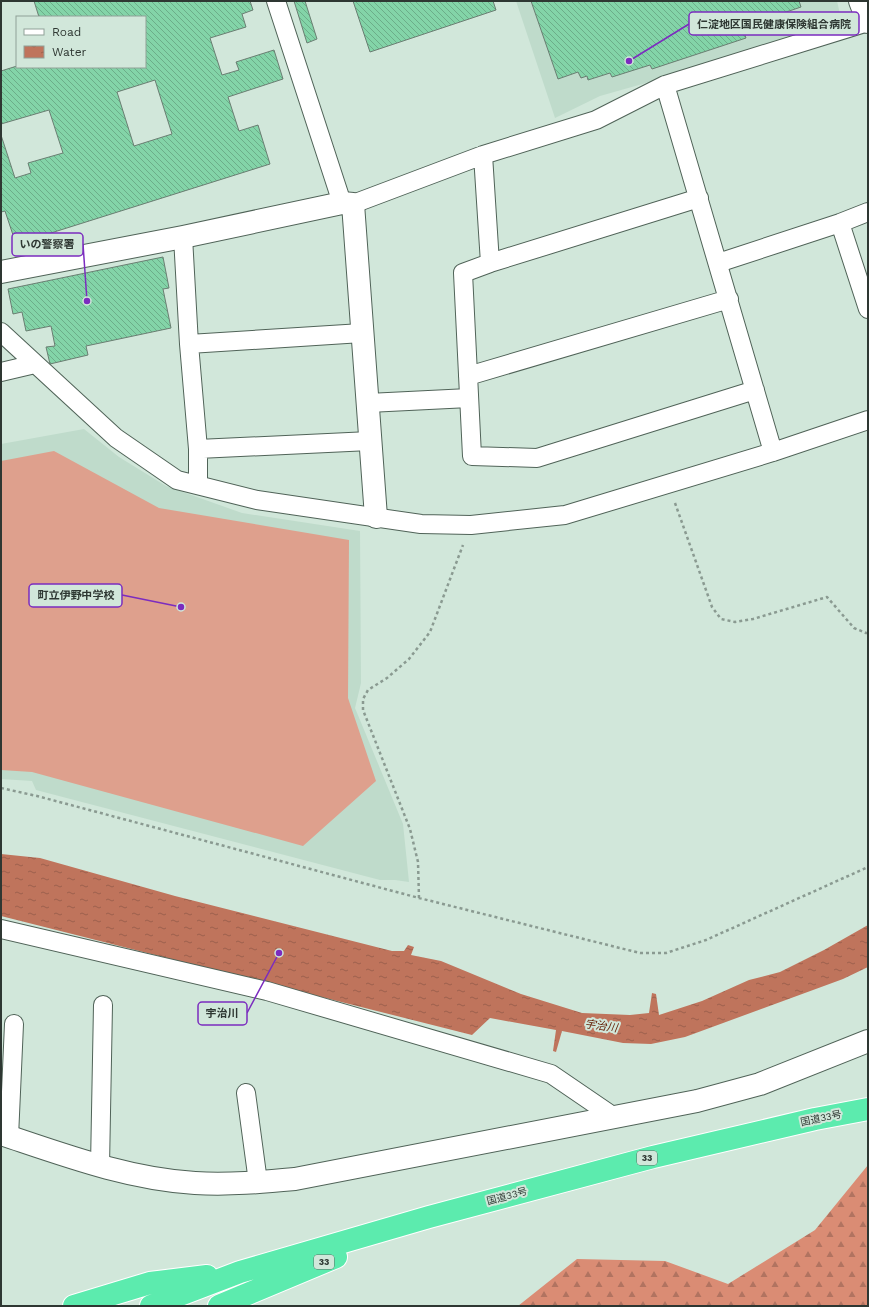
<svg xmlns="http://www.w3.org/2000/svg" width="869" height="1307" viewBox="0 0 869 1307" font-family="'Work Sans','Noto Sans JP',sans-serif">
<defs>
<pattern id="forest-firs" width="22" height="20" patternUnits="userSpaceOnUse"><rect width="22" height="20" fill="#da8c74"/><path d="M5 1l3.5 6h-7zM16 11l3.5 6h-7z" fill="#b17360"/></pattern>
<pattern id="water-ripples" width="26" height="14" patternUnits="userSpaceOnUse"><rect width="26" height="14" fill="#bf745c"/><path d="M2 4q2-2 4 0t4 0M15 11q2-2 4 0t4 0" fill="none" stroke="#9c604d"/></pattern>
<pattern id="building-back-hatch" width="6" height="6" patternUnits="userSpaceOnUse"><rect width="6" height="6" fill="#83d4a8"/><path d="M-1 5l2 2M0 0l6 6M5-1l2 2" fill="none" stroke="#6cad89"/></pattern>
</defs>
<rect width="100%" height="100%" fill="#d1e7da"/>
<!-- built -->
<path fill="#bfdbcb" d="M516,1H837L843,27L600,96L555,118Z
M84,429L119,457L166,486L242,513L360,531L361,683L355,708L403,824L409,882L395,880H380L36,790L32,781L1,779V444Z"/>
<!-- forest -->
<path fill="url(#forest-firs)" d="M868,1165V1306H518L577,1259L665,1261L728,1284L815,1230Z"/>
<!-- pitch -->
<path fill="#dea08d" d="M54,451L159,508L349,540L348,698L376,781L303,846L32,772L1,770V461Z"/>
<!-- water -->
<path fill="url(#water-ripples)" d="M1,854L40,858L175,896L392,951H404L408,945L414,947L411,955L441,961L521,994L582,1013L630,1015L649,1013L652,993L656,994L659,1015L702,1001L749,980L780,972L824,950L868,925V967L843,979L685,1037L651,1044L623,1043L562,1031L556,1052L553,1051L556,1030L490,1018L472,1035L1,916Z"/>
<!-- building -->
<path fill="url(#building-back-hatch)" stroke="#6a7e72" fill-rule="evenodd" d="M34,1H250L253,10L242,14L246,27L210,38L222,75L239,70L236,62L274,50L283,79L228,97L239,131L258,125L270,164L16,244L5,211L1,212V135L15,178L31,173L28,163L63,153L49,110L1,124V71L17,66V67H145V17H39ZM155,80L172,134L134,146L117,92Z
M294,1H305L317,39L307,43Z
M353,1H493L496,10L370,52Z
M531,1H799L801,7L742,27L746,38L652,69L650,65L612,77L610,73L588,80L587,76L581,78L578,72L558,79Z
M163,257L169,288L163,289L171,328L86,346L88,355L50,364L46,347L55,346L51,326L26,331L22,312L13,314L8,289Z"/>
<g fill="none" stroke-linecap="round" stroke-linejoin="round">
<!-- minor casing -->
<g stroke="#506358" stroke-width="20">
<path id="minor" d="M276,1L342,203
M665,85L773,452
M483,155L490,263L463,273L472,456L537,458L755,390
M353,204L483,155L596,120L665,85L868,22
M840,223L868,309
M183,237L189,344L198,449V485
M490,263L699,198
M718,263L840,223L868,212
M1,332L116,438L177,480L257,500L421,524L471,525L565,515L773,452L868,420
M189,344L362,333
M1,372L35,364
M468,376L729,299
M368,403L469,398
M198,449L370,441
M1,929L267,991L551,1074L614,1117
M246,1093L258,1182
M9,1137L14,1024
M100,1166L103,1005"/>
</g>
<!-- tertiary casing -->
<g stroke="#506358" stroke-width="24">
<path id="tertiary" d="M860,1L868,22
M1,272L183,237L342,203L353,204L376,517
M1,1134C64,1155 128,1179 195,1183C229,1185 262,1182 295,1179L697,1101L760,1084L868,1041"/>
</g>
<!-- trunk casing -->
<g stroke="#fff" stroke-width="24">
<path id="trunk" d="M74,1306L150,1283L207,1276
M151,1306L240,1272L429,1217L653,1157L815,1119L868,1109
M219,1306L336,1257"/>
</g>
<!-- path -->
<path stroke="#8a9a91" stroke-width="2.5" stroke-dasharray="3 3" stroke-linecap="butt" d="M675,503L712,607L721,619L735,622L753,619L827,597L854,628L866,633H868
M1,788L37,796L419,898L640,953H666L706,940L868,867
M419,898L418,862L410,829L363,710V699L368,690L387,678L409,659L430,632L463,545"/>
<!-- minor -->
<use href="#minor" stroke="#fff" stroke-width="18"/>
<!-- tertiary -->
<use href="#tertiary" stroke="#fff" stroke-width="22"/>
<!-- trunk -->
<use href="#trunk" stroke="#5cebae" stroke-width="22"/>
</g>
<g text-anchor="middle" dominant-baseline="central" stroke-width="4" stroke-linejoin="round" paint-order="stroke">
<!-- shield labels -->
<g fill="#d1e7da" stroke="#5f6c64" stroke-width="1">
<rect x="637" y="1151" width="20" height="14" rx="3"/>
<rect x="314" y="1255" width="20" height="14" rx="3"/>
</g>
<g font-size="9" font-weight="bold" fill="#2e3732">
<text x="647" y="1158">33</text>
<text x="324" y="1262">33</text>
</g>
<!-- street labels -->
<g font-size="10" fill="#2e3732" stroke="#d1e7da">
<text transform="translate(821 1118) rotate(-12)">国道33号</text>
<text transform="translate(507 1196) rotate(-15)">国道33号</text>
</g>
<!-- water labels -->
<g font-size="11" font-style="italic" fill="#662108" stroke="#d1e7da">
<text transform="translate(601 1026) rotate(8)">宇治川</text>
</g>
</g>
<!-- callouts -->
<path fill="none" stroke="#7b2cbf" stroke-width="1.5" d="M629 61L689 24M87 301L83 244M181 607L122 595M279 953L247 1013"/>
<g fill="#7b2cbf" stroke="#d1e7da" stroke-width="1.5">
<circle cx="629" cy="61" r="4"/>
<circle cx="87" cy="301" r="4"/>
<circle cx="181" cy="607" r="4"/>
<circle cx="279" cy="953" r="4"/>
</g>
<g fill="#d1e7da" stroke="#7b2cbf" stroke-width="1.5">
<rect x="689" y="12" width="170" height="23" rx="4"/>
<rect x="12" y="233" width="71" height="23" rx="4"/>
<rect x="29" y="584" width="93" height="23" rx="4"/>
<rect x="198" y="1002" width="49" height="23" rx="4"/>
</g>
<g font-size="11" text-anchor="middle" font-weight="bold" fill="#2e3732">
<text x="774" y="28">仁淀地区国民健康保険組合病院</text>
<text x="47" y="248">いの警察署</text>
<text x="76" y="599">町立伊野中学校</text>
<text x="222" y="1017">宇治川</text>
</g>
<!-- border -->
<rect width="869" height="1307" fill="none" stroke="#2e3732" stroke-width="4"/>
<!-- legend -->
<rect x="16" y="16" width="130" height="52" fill="#d1e7da" stroke="#90a197"/>
<rect x="24" y="29" width="20" height="6" fill="#ffffff" stroke="#90a197"/>
<text x="52" y="36" font-size="12" fill="#2e3732">Road</text>
<rect x="24" y="46" width="20" height="12" fill="url(#water-ripples)" stroke="#90a197"/>
<text x="52" y="56" font-size="12" fill="#2e3732">Water</text>
</svg>
